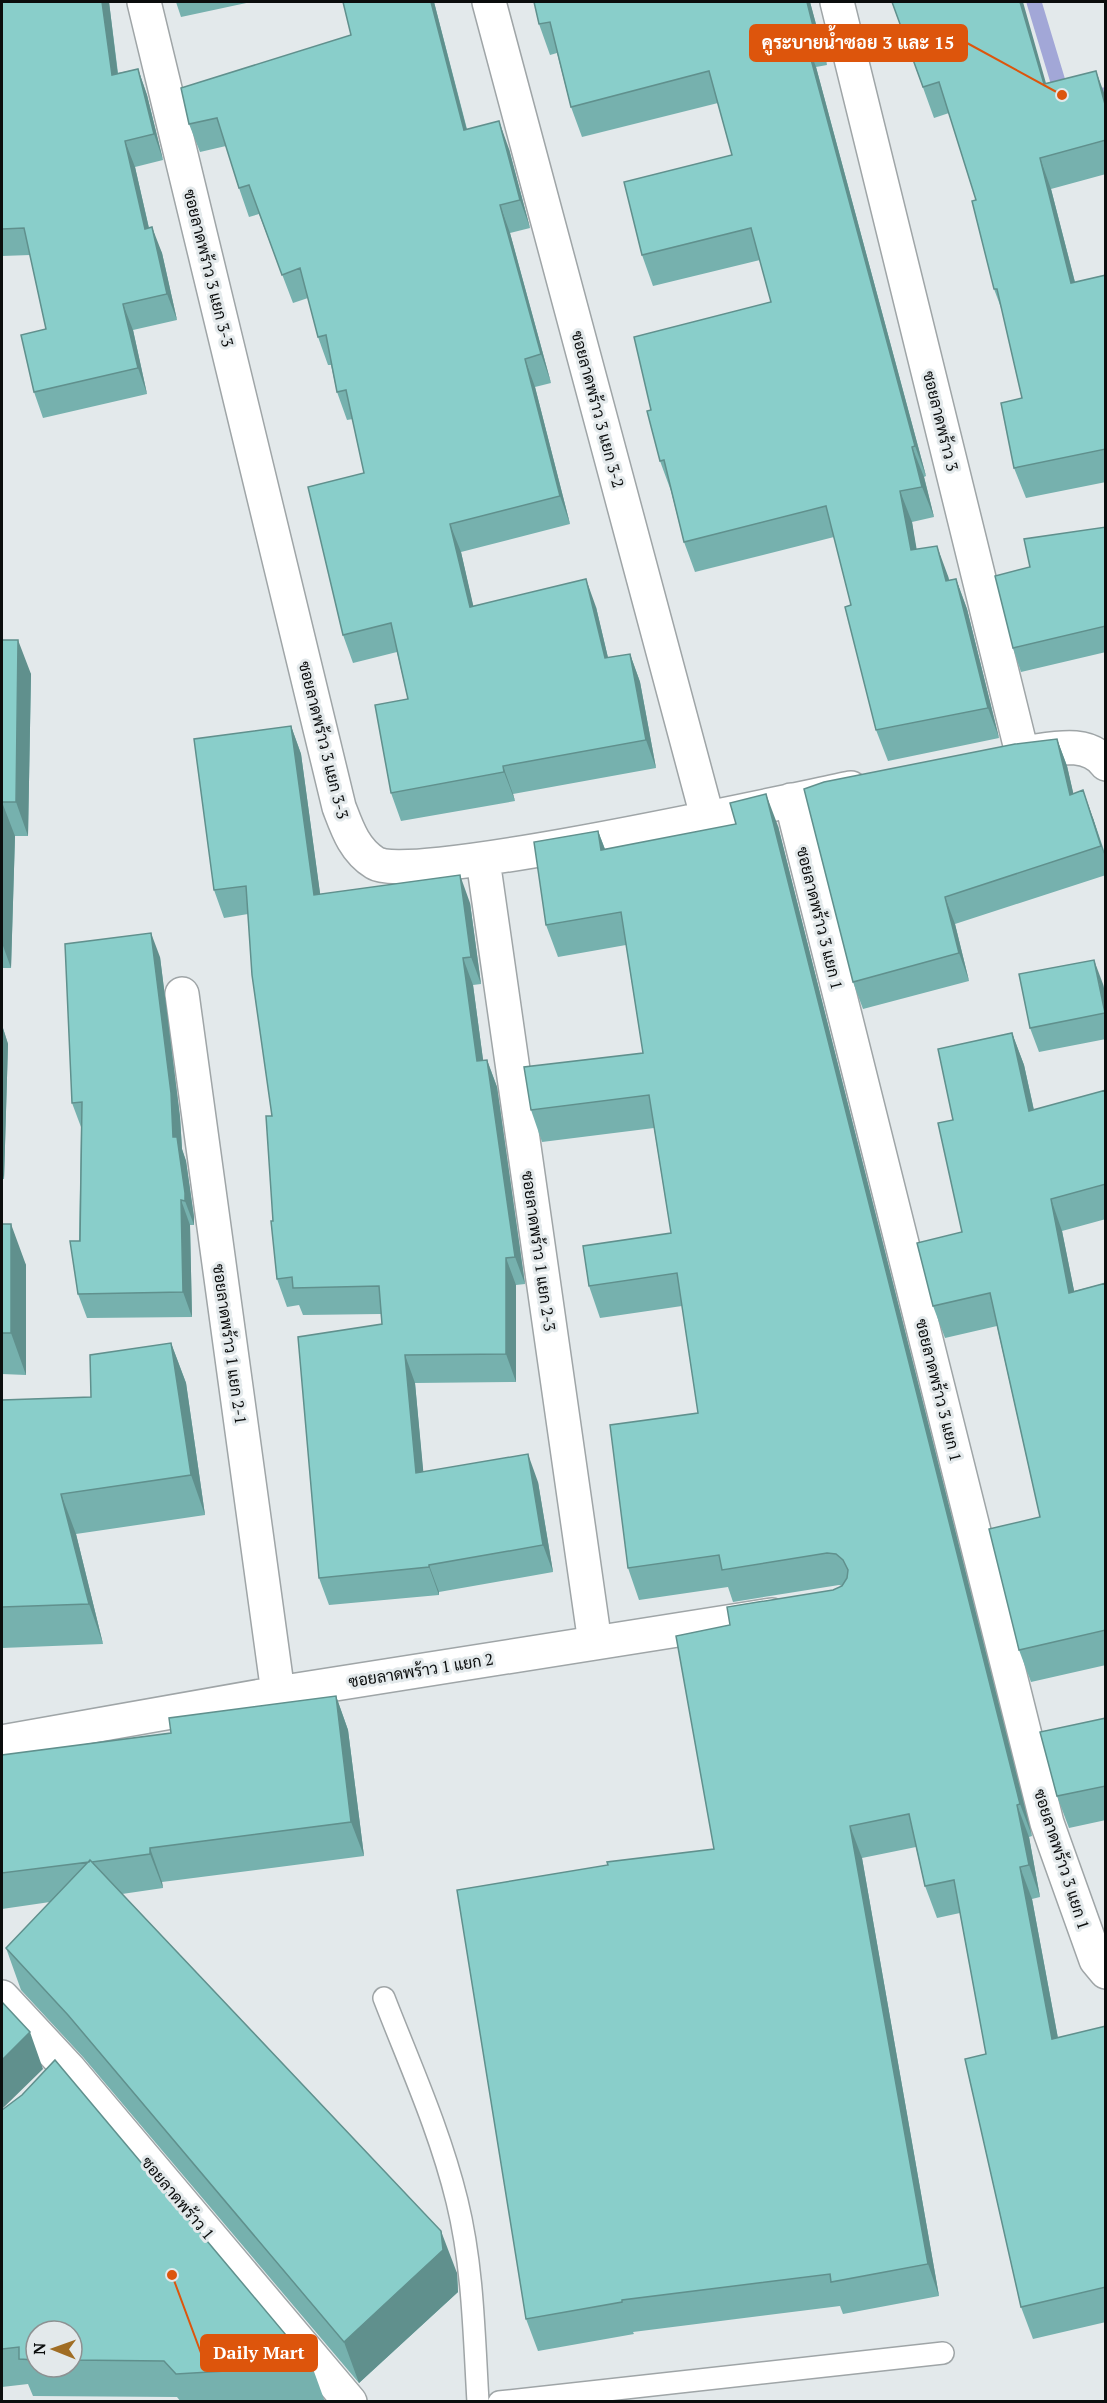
<svg xmlns="http://www.w3.org/2000/svg" width="1107" height="2403" viewBox="0 0 1107 2403" font-family="'PT Serif',Sarabun,serif">
<rect width="100%" height="100%" fill="#e3e9eb"/>
<g fill="none" stroke-linecap="round" stroke-linejoin="round">
<!-- stream -->
<path stroke="#a2a7d7" stroke-width="15" d="M1034,2L1062,95H1106"/>
<!-- lane casing -->
<g stroke="#9fa5a7" stroke-width="24">
<path id="lane" d="M384,1998C410,2065 440,2131 457,2201C473,2266 474,2334 478,2402
M499,2402L943,2353"/>
</g>
<!-- street casing -->
<g stroke="#9fa5a7" stroke-width="36">
<path id="street" d="M144,2L339,807C347,828 354,850 375,863C410,885 787,801 851,788
M489,2L707,816
M837,2L1022,753C1050,750 1087,738 1106,764
M791,800L1047,1823L1096,1960L1106,1972
M483,860L595,1643
M182,994L278,1693
M2,1742L278,1693L772,1615
M2,1997L69,2069L350,2402"/>
</g>
<!-- lane -->
<use href="#lane" stroke="#fff" stroke-width="21"/>
<!-- street -->
<use href="#street" stroke="#fff" stroke-width="33"/>
</g>
<!-- wall -->
<path fill="#76b1ae" fill-rule="evenodd" d="M2,2H109L118,73L138,69L147,95L163,160L135,167L149,228L162,253L177,320L133,330L147,394L43,418L34,392L46,329L30,255L2,256Z
M176,2H251L181,17Z
M434,2L467,129L509,149L530,228L510,233L551,383L535,387L570,524L461,552L473,606L596,607L608,658L630,654L640,682L656,768L513,794L515,801L401,821L391,793L408,699L397,652L353,663L343,635L364,473L353,419L347,420L337,392L331,365H328L318,337L308,298L293,303L259,214L249,217L239,188L226,146L200,152L189,124L351,35Z
M534,2H810L827,65L816,67L926,476L924,477L934,517L912,522L916,549L948,576L949,580L956,579L967,609L999,738L888,761L876,730L851,605L834,537L695,572L684,542L671,491L660,461L651,410L771,302L760,260L653,286L642,255L732,155L718,103L582,137L571,107L557,53L550,55L539,24Z
M892,2L1046,84L1106,98V174L1051,189L1075,282L1106,275V482L1026,498L1014,468L1022,398L1003,313L994,289L976,200L949,113L934,118Z
M1106,527V652L1021,672L1013,648L1030,567Z
M2,640L31,674L28,836H15L11,968H2Z
M291,726L301,754L320,894L470,903L481,984L473,985L483,1060H487L497,1087L525,1284L516,1285V1382L415,1383L423,1472L538,1482L553,1572L439,1592V1595L329,1605L319,1578L382,1324L381,1314L303,1315L299,1305L287,1307L277,1279L273,1221L272,1116L248,914L224,918L214,890Z
M1057,739L1067,766L1073,793L1093,818L1106,856V875L955,924L969,981L863,1009L853,982Z
M778,826L1032,1836L1029,1837L1040,1897L1032,1899L1058,2038L1106,2026V2322L1033,2339L1021,2307L986,2054L960,1913L937,1918L925,1886L916,1847L862,1858L939,2296L843,2314L840,2306L633,2332L634,2334L538,2351L526,2319L714,1849L730,1625L833,1590L842,1586L839,1585L733,1602L728,1587L639,1600L628,1568L698,1413L682,1306L600,1318L589,1286L671,1233L654,1128L542,1142L531,1110L643,1053L626,945L558,957L546,925L598,831L605,849Z
M160,957L180,1117L182,1149L186,1161L194,1217V1225H190L192,1317L87,1318L78,1294L81,1127L72,1103Z
M1103,984L1106,998V1039L1039,1052L1030,1028Z
M2,1025L8,1044L4,1179H2Z
M1012,1033L1024,1065L1034,1110L1106,1090V1219L1062,1231L1074,1291L1106,1283V1665L1031,1682L1019,1650L1040,1517L997,1326L945,1338L933,1306L962,1232L953,1120Z
M2,1224L26,1265V1375L2,1374Z
M171,1343L186,1383L205,1515L76,1534L103,1644L2,1648V1400L91,1397Z
M336,1696L348,1730L364,1856L162,1882L163,1888L122,1894L457,2273L458,2292L359,2383L83,2057L21,1990L6,1948L50,1902L2,1909V1755L171,1733Z
M1106,1718V1820L1069,1828L1057,1796Z
M2,2110L312,2366L325,2402H181L177,2397L33,2396L28,2384L2,2387ZM36,2331H72V2367H36Z"/>
<!-- shaded-wall -->
<path fill="#60908d" d="M102,2H109L121,101L112,75Z
M431,2H434L474,158L464,130Z
M807,2H810L827,65L815,34Z
M1020,2H1023L1055,115L1044,84Z
M805,37L816,67L926,476L915,446Z
M138,69L147,95L163,160L154,134Z
M1096,71L1106,98V108Z
M499,121L509,149L530,228L520,200Z
M125,141L135,167L155,255L145,229Z
M1040,158L1051,189L1083,314L1071,283Z
M500,205L510,233L551,383L541,354Z
M152,227L162,253L177,320L167,294Z
M123,304L133,330L147,394L138,368Z
M525,359L535,387L570,524L560,496Z
M912,447L924,477L934,517L922,487Z
M900,491L912,522L922,580L911,550Z
M450,524L461,552L480,635L470,607Z
M937,546L948,576L957,612L946,581Z
M586,579L596,607L615,687L605,658Z
M956,579L967,609L999,738L988,708Z
M18,640L31,674L28,836L16,802Z
M630,654L640,682L656,768L646,740Z
M291,726L301,754L324,922L314,895Z
M1057,739L1067,766L1080,822L1070,795Z
M503,766L513,794L515,801L504,772Z
M1083,790L1093,818L1106,859L1101,846Z
M766,794L778,826L1032,1836L1020,1804Z
M2,802L15,836L11,968L2,943Z
M598,831L610,863L601,850Z
M460,875L470,903L481,984L471,957Z
M945,897L955,924L969,981L959,953Z
M151,933L160,957L180,1117L182,1149L186,1161L194,1217V1225L185,1201L173,1137Z
M463,958L473,985L487,1089L477,1061Z
M1094,960L1103,984L1106,998V1015Z
M2,1025L8,1044L4,1179L2,1171Z
M1012,1033L1024,1065L1041,1143L1029,1111Z
M487,1060L497,1087L525,1284L515,1257Z
M1051,1199L1062,1231L1081,1325L1069,1293Z
M181,1200L190,1225L192,1317L183,1292Z
M11,1224L26,1265V1375L11,1333Z
M506,1258L516,1285V1382L506,1354Z
M171,1343L186,1383L205,1515L191,1475Z
M405,1355L415,1383L426,1500L416,1473Z
M528,1454L538,1482L553,1572L543,1545Z
M61,1494L76,1534L103,1644L89,1604Z
M429,1565L439,1592V1595L429,1567Z
M336,1696L348,1730L364,1856L351,1822Z
M1017,1805L1029,1837L1040,1897L1029,1865Z
M850,1826L862,1858L939,2296L928,2264Z
M150,1848L162,1882L163,1888L150,1854Z
M1020,1867L1032,1899L1064,2071L1052,2039Z
M30,2032L43,2069L2,2109V2060Z
M441,2231L457,2273L458,2292L359,2383L344,2342Z"/>
<!-- building -->
<path fill="#89ceca" stroke="#60908d" stroke-width="1.5" d="M2,2H102L112,75L138,69L154,134L125,141L145,229L152,227L167,294L123,304L138,368L34,392L21,335L46,329L24,228L2,229Z
M343,2H431L464,130L499,121L520,200L500,205L541,354L525,359L560,496L450,524L470,607L586,579L605,658L630,654L646,740L503,766L504,772L391,793L375,705L408,699L391,623L343,635L308,487L364,473L346,390L337,392L326,335L318,337L300,268L282,275L249,185L239,188L217,118L189,124L181,88L351,35Z
M534,2H807L815,34L805,37L915,446L912,447L922,487L900,491L911,550L937,546L946,581L956,579L988,708L876,730L845,607L851,605L826,506L684,542L664,460L660,461L647,411L651,410L634,337L771,302L751,228L642,255L624,182L732,155L709,71L571,107L550,22L539,24Z
M892,2H1020L1044,84L1096,71L1106,108V140L1040,158L1071,283L1106,275V449L1014,468L1001,403L1022,398L997,289H994L972,201L976,200L939,82L923,87Z
M1106,527V626L1013,648L995,576L1030,567L1024,539Z
M2,640H18L16,802H2V825Z
M291,726L314,895L460,875L471,957L463,958L477,1061L487,1060L515,1257L506,1258V1354L405,1355L416,1473L528,1454L543,1545L429,1565V1567L319,1578L298,1337L382,1324L379,1286L293,1288L292,1277L277,1279L271,1221H273L266,1116H272L252,975L246,886L214,890L194,739Z
M1057,739L1070,795L1083,790L1101,846L945,897L959,953L853,982L804,789L824,782L1015,744Z
M766,794L1020,1804L1017,1805L1029,1865L1020,1867L1052,2039L1106,2026V2287L1021,2307L965,2059L986,2054L954,1880L925,1886L909,1814L850,1826L928,2264L831,2282L830,2274L622,2300V2302L526,2319L457,1890L608,1865L607,1862L714,1849L676,1636L730,1625L727,1607L833,1590L842,1586L847,1578L848,1570L843,1560L836,1554L827,1553L722,1570L719,1555L628,1568L610,1425L698,1413L677,1273L589,1286L583,1246L671,1233L649,1095L531,1110L524,1067L643,1053L621,912L546,925L534,842L598,831L601,850L736,824L730,803Z
M151,933L171,1093L173,1137H177L185,1193V1201L181,1200L183,1292L78,1294L70,1241H80L82,1102L72,1103L65,944Z
M1094,960L1105,1013L1030,1028L1019,974Z
M1012,1033L1029,1111L1106,1090V1184L1051,1199L1069,1293L1106,1283V1630L1019,1650L989,1529L1040,1517L990,1293L933,1306L917,1243L962,1232L938,1123L953,1120L938,1049Z
M2,1224H11V1333H2Z
M171,1343L191,1475L61,1494L89,1604L2,1607V1400L91,1397L90,1355Z
M336,1696L351,1822L150,1848V1854L92,1862L90,1860L89,1862L2,1873V1755L171,1733L169,1718Z
M1106,1718V1786L1057,1796L1040,1732Z
M90,1860L441,2231L443,2250L344,2342L68,2015L6,1948Z
M2,2002L30,2032L2,2060Z
M55,2060L312,2366L176,2374L164,2361L72,2360V2331H36V2360L19,2359V2347L2,2349V2110L22,2095Z"/>
<g text-anchor="middle" dominant-baseline="central" stroke-width="6" stroke-linejoin="round" paint-order="stroke">
<!-- street labels -->
<g font-size="16" fill="#0b0d0d" stroke="#e3e9eb">
<text transform="translate(209 268) rotate(76)">ซอยลาดพร้าว 3 แยก 3-3</text>
<text transform="translate(598 409) rotate(75)">ซอยลาดพร้าว 3 แยก 3-2</text>
<text transform="translate(941 421) rotate(76)">ซอยลาดพร้าว 3</text>
<text transform="translate(324 740) rotate(76)">ซอยลาดพร้าว 3 แยก 3-3</text>
<text transform="translate(820 918) rotate(76)">ซอยลาดพร้าว 3 แยก 1</text>
<text transform="translate(539 1251) rotate(82)">ซอยลาดพร้าว 1 แยก 2-3</text>
<text transform="translate(230 1344) rotate(82)">ซอยลาดพร้าว 1 แยก 2-1</text>
<text transform="translate(939 1390) rotate(76)">ซอยลาดพร้าว 3 แยก 1</text>
<text transform="translate(421 1670) rotate(-9)">ซอยลาดพร้าว 1 แยก 2</text>
<text transform="translate(1062 1859) rotate(72)">ซอยลาดพร้าว 3 แยก 1</text>
<text transform="translate(178 2198) rotate(50)">ซอยลาดพร้าว 1</text>
</g>
</g>
<!-- callouts -->
<path fill="none" stroke="#dd550c" stroke-width="2" d="M1062 95L967 43M172 2275L201 2353"/>
<g fill="#dd550c" stroke="#e3e9eb" stroke-width="2">
<circle cx="1062" cy="95" r="6"/>
<circle cx="172" cy="2275" r="6"/>
</g>
<g fill="#dd550c" stroke="#dd550c" stroke-width="2">
<rect x="750" y="25" width="217" height="36" rx="6"/>
<rect x="201" y="2335" width="116" height="36" rx="6"/>
</g>
<g font-size="18" text-anchor="middle" font-weight="bold" fill="#fff">
<text x="858" y="49">คูระบายน้ำซอย 3 และ 15</text>
<text x="259" y="2359">Daily Mart</text>
</g>
<!-- border -->
<rect width="1107" height="2403" fill="none" stroke="#0b0d0d" stroke-width="6"/>
<!-- north arrow -->
<g transform="translate(54 2349) rotate(271)"><circle r="28" fill="#e3e9eb" stroke="#8d9192" stroke-width="1.5"/>
<path d="M0-4.5L10 22L0 15L-10 22Z" fill="#a06d24"/>
<text y="-9" font-size="16" font-weight="bold" text-anchor="middle" fill="#0b0d0d">N</text>
</g>
</svg>
